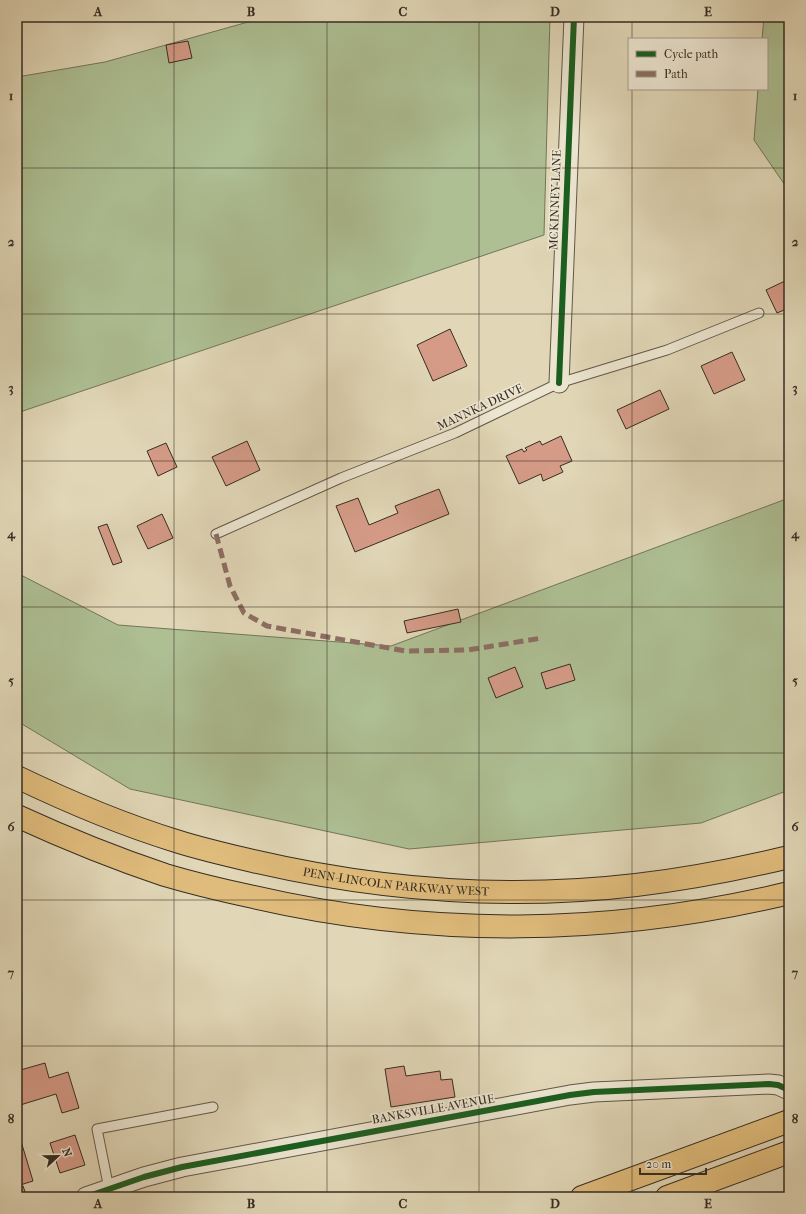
<svg xmlns="http://www.w3.org/2000/svg" width="806" height="1214" viewBox="0 0 806 1214" font-family="'IM FELL French Canon',serif">
<rect width="100%" height="100%" fill="#e1d7b7"/>
<filter id="stains"><feTurbulence type="fractalNoise" baseFrequency=".005" numOctaves="4"/><feColorMatrix values="0 0 0 0 .2 0 0 0 0 .09 0 0 0 0 .02 0 0 0 .5 -.17"/></filter>
<radialGradient id="worn" r=".72"><stop offset=".6" stop-color="#630" stop-opacity="0"/><stop offset="1" stop-color="#630" stop-opacity=".3"/></radialGradient>
<!-- green -->
<path fill="#adbf93" stroke="#72765b" d="M266,17H550L544,235L17,413V77L105,62Z
M764,17H789V191L754,140L758,89H767V39H762Z
M789,498V790L701,823L409,849L130,789L17,721V573L118,625L391,646Z"/>
<!-- building -->
<path fill="#d59b87" stroke="#362d23" d="M188,41L192,58L169,63L166,45Z
M785,281L789,289V308L777,313L766,290Z
M450,329L467,366L433,381L417,345Z
M732,352L745,380L714,394L701,366Z
M660,390L669,409L626,429L617,410Z
M561,436L572,461L560,466L563,472L543,481L541,474L519,484L506,456L522,449L524,452L527,450L525,448L540,441L542,445Z
M247,441L260,470L226,486L212,457Z
M166,443L177,467L158,476L147,451Z
M439,489L449,514L355,552L336,506L358,498L369,525L398,513L395,506Z
M162,514L173,538L148,549L137,526Z
M107,524L122,562L113,565L98,527Z
M458,609L461,622L407,633L404,621Z
M570,664L575,680L546,689L541,673Z
M515,667L523,687L496,698L488,678Z
M45,1063L49,1078L68,1072L79,1108L62,1113L56,1094L17,1106V1071Z
M404,1066L406,1076L440,1071L441,1080L452,1079L455,1097L391,1107L385,1069Z
M17,1128L33,1181L17,1186Z
M75,1135L85,1165L60,1173L50,1143Z
M23,1186L27,1197H17V1187Z"/>
<g fill="none" stroke-linecap="round" stroke-linejoin="round">
<!-- service casing -->
<g stroke="#615848" stroke-width="11">
<path id="service" d="M216,534L341,478L455,433L559,383L667,350L759,313
M109,1189L97,1129L213,1107"/>
</g>
<!-- minor casing -->
<g stroke="#615848" stroke-width="21">
<path id="minor" d="M559,383L574,17
M86,1197L144,1177L182,1167L570,1095L594,1092L769,1084L778,1085L789,1090"/>
</g>
<!-- primary casing -->
<g stroke="#362d23" stroke-width="24">
<path id="primary" d="M582,1197L789,1121
M667,1197L789,1152"/>
</g>
<!-- motorway casing -->
<g stroke="#362d23" stroke-width="24">
<g id="motorway">
<path id="s1" d="M17,777C69,802 121,824 176,841C201,849 227,855 253,861C378,890 509,900 636,885C688,879 739,869 789,857"/>
<path d="M17,816C65,838 114,858 165,875C192,883 221,890 249,896C428,938 611,936 789,893"/>
</g>
</g>
<!-- service -->
<use href="#service" stroke="#ece5d0" stroke-width="9"/>
<!-- minor -->
<use href="#minor" stroke="#ece5d0" stroke-width="19"/>
<!-- primary -->
<use href="#primary" stroke="#e0bc7c" stroke-width="22"/>
<!-- motorway -->
<use href="#motorway" stroke="#e0bc7c" stroke-width="22"/>
<!-- quiet -->
<path stroke="#8d6e63" stroke-width="5" stroke-dasharray="10 5" stroke-linecap="butt" d="M216,534L230,586L244,613L267,626L405,651L468,650L542,638"/>
<!-- cycleway casing -->
<g stroke="#ece5d0" stroke-width="8">
<path id="cycleway" d="M559,383L574,17
M86,1197L144,1177L182,1167L570,1095L594,1092L769,1084L778,1085L789,1090"/>
</g>
<!-- cycleway -->
<use href="#cycleway" stroke="#1b5e20" stroke-width="6"/>
</g>
<!-- grid -->
<path fill="none" stroke="#362d23" stroke-width="1" stroke-opacity="0.55" d="M174,17V1197M327,17V1197M479,17V1197M632,17V39M632,89V1197M17,168H789M17,314H789M17,461H789M17,607H789M17,753H789M17,900H789M17,1046H789"/>
<g text-anchor="middle" dominant-baseline="central" stroke-width="3.5" stroke-linejoin="round" paint-order="stroke">
<!-- street labels -->
<g font-size="12" fill="#362d23" stroke="#ece5d0">
<text transform="translate(555 200) rotate(-88)">MCKINNEY LANE</text>
<text transform="translate(480 407) rotate(-25)">MANNKA DRIVE</text>
<text stroke="none"><textPath href="#s1" startOffset="396">PENN-LINCOLN PARKWAY WEST</textPath></text>
<text transform="translate(433 1109) rotate(-10)">BANKSVILLE AVENUE</text>
</g>
</g>
<!-- margin -->
<rect width="806" height="1214" fill="none" stroke="#e1d7b7" stroke-width="44"/>
<!-- legend -->
<rect x="628" y="38" width="140" height="52" fill="#ece5d0" stroke="#a39b8b"/>
<rect x="636" y="51" width="20" height="6" fill="#1b5e20" stroke="#a39b8b"/>
<text x="664" y="58" font-size="12" fill="#362d23">Cycle path</text>
<rect x="636" y="71" width="20" height="6" fill="#8d6e63" stroke="#a39b8b"/>
<text x="664" y="78" font-size="12" fill="#362d23">Path</text>
<!-- north arrow -->
<g transform="translate(58 1156) rotate(68)" stroke="#ece5d0" stroke-width="3" paint-order="stroke">
<path d="M0-3L7 15L0 10L-7 15Z" fill="#362d23"/>
<text y="-6" font-size="11" font-weight="bold" text-anchor="middle" fill="#362d23">N</text>
</g>
<!-- scale -->
<path d="M640 1168v6h66v-6" fill="none" stroke="#362d23" stroke-width="2"/>
<text x="646" y="1168" font-size="12" fill="#362d23" stroke="#ece5d0" stroke-width="3" paint-order="stroke">20 m</text>
<rect x="22" y="22" width="762" height="1170" fill="none" stroke="#362d23" stroke-width="1.5"/>
<g font-size="13" text-anchor="middle" font-weight="bold" fill="#362d23">
<text x="98" y="16">A</text>
<text x="251" y="16">B</text>
<text x="403" y="16">C</text>
<text x="555" y="16">D</text>
<text x="708" y="16">E</text>
<text x="11" y="100">1</text>
<text x="795" y="100">1</text>
<text x="11" y="246">2</text>
<text x="795" y="246">2</text>
<text x="11" y="392">3</text>
<text x="795" y="392">3</text>
<text x="11" y="538">4</text>
<text x="795" y="538">4</text>
<text x="11" y="685">5</text>
<text x="795" y="685">5</text>
<text x="11" y="831">6</text>
<text x="795" y="831">6</text>
<text x="11" y="977">7</text>
<text x="795" y="977">7</text>
<text x="11" y="1123">8</text>
<text x="795" y="1123">8</text>
<text x="98" y="1208">A</text>
<text x="251" y="1208">B</text>
<text x="403" y="1208">C</text>
<text x="555" y="1208">D</text>
<text x="708" y="1208">E</text>
</g>
<rect width="100%" height="100%" filter="url(#stains)"/>
<rect width="100%" height="100%" fill="url(#worn)"/>
</svg>
